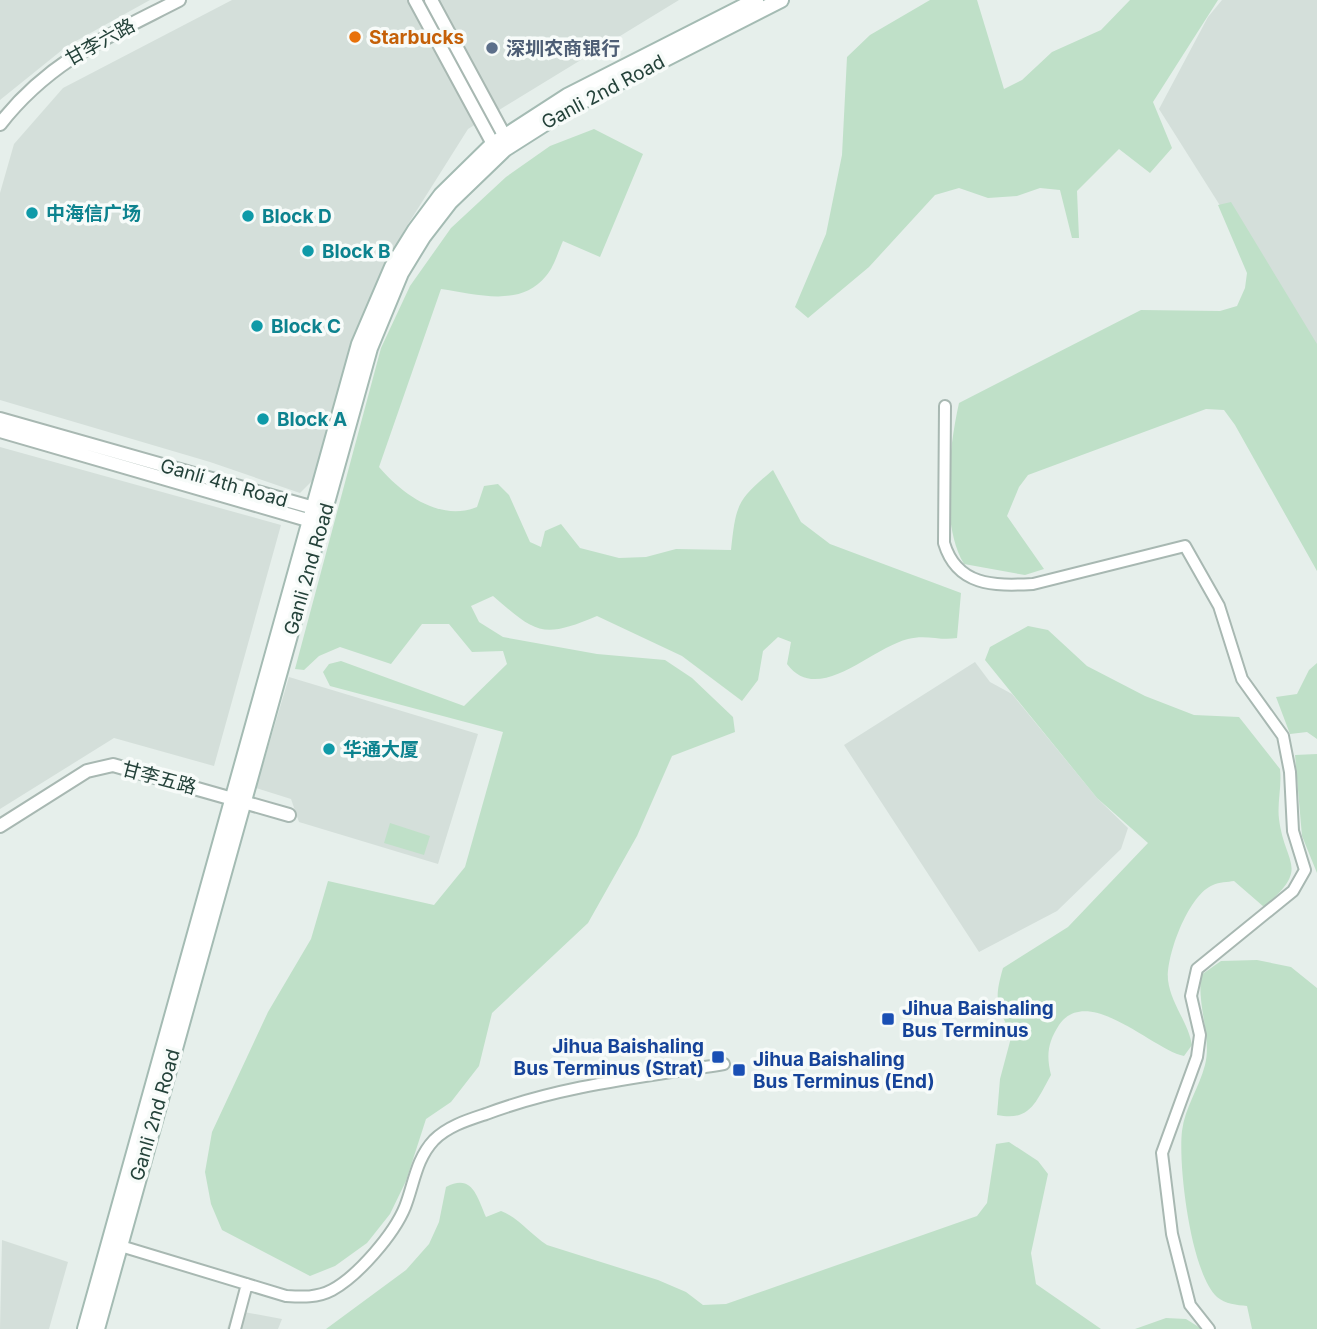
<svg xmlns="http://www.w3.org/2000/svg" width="1317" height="1329" viewBox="0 0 1317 1329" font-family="Inter,'Noto Sans SC',sans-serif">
<rect width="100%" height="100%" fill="#e6efeb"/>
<!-- built -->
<path fill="#d4dfda" d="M0,0H150L67,46L0,100Z
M232,0H679L468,129L405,229L373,290L319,474L300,493L210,462L0,400V193L14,144L63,88Z
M1222,0H1317V359L1159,109L1208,17Z
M0,447L281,525L214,766L114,738L0,809Z
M975,662L990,682L1012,694L1097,798L1128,828L1121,849L1057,911L979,952L844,745Z
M289,677L478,734L438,864L299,822L291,799L256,788Z
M2,1240L68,1262L49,1329H0Z
M233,1310L282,1319L278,1329H227Z"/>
<!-- green -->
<path fill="#bfe0c8" d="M930,0H977L1004,89L1022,80L1052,52L1101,30L1130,0H1218L1153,102L1172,148L1150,173L1119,149L1077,191L1079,238H1072L1060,190L1040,188L1017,196L988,198L959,188L935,195L869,267L808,318L795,307L826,234L842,155L847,57L870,35Z
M594,129L643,154L600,257L563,241C558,252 554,267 546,276C520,308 477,294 441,289L379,467C402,494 440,522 477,507L484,486L498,484L509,495L530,542L541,547L545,531L561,524L580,548L619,558L646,557L676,549L731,550C736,504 737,500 773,470L801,522L830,544L961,593L957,638C940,641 926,634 908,639C871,648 818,706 787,664L791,642L778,637L763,651L758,680L742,701L682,656L597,616C542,639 537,634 493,596L471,606L479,622L503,637L597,654L665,660L692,678L733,717L735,732L672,756L637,836L588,923L492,1013L479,1066L451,1102L426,1119L406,1181L390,1214L367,1243L335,1266L310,1276L222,1230L211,1204L205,1172L212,1132L268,1012L311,939L328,881L434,905L465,867L503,732L330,686L323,672L329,664L341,661L464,706L507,664L503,651L472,652L449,624H422L391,664L340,647L319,656L304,670L295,669L381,348L410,286L451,228L506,177L550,146Z
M1231,202L1317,344V571L1235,425L1224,410L1206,409L1028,475L1019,487L1007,516L1044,569L1025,575L964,564C940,524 949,448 959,403L1141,310L1220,311L1237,306L1245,288L1247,273L1218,205Z
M1028,626L1048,630L1087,666L1145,696L1194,715L1239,717L1280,769C1282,786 1277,803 1279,819C1285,866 1311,867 1264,907L1234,881C1228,882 1219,882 1213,885C1189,894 1166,955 1168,980C1171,1004 1188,1022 1192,1045L1184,1056C1153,1050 1088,983 1059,1025C1048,1042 1046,1055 1051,1075C1036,1101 1031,1122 997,1115L1000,1079L1012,1034C996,1007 994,999 1003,968L1068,927L1148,843L1097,798L985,660L990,647Z
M1317,663V739L1307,732L1290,734L1276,697L1297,694L1309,670Z
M1317,754V873L1302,836L1295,755Z
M390,823L430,836L424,855L384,843Z
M1257,960L1291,967L1317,988V1329H1252L1247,1306C1237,1305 1225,1304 1217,1297C1191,1273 1178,1167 1182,1131C1185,1107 1199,1088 1205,1065C1212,1037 1197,1007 1201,975L1221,961Z
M1009,1142L1038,1161L1048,1174L1031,1253L1036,1284L1101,1329H326L406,1270L429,1244L439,1222L446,1187C472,1173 477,1196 486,1217L501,1211C519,1218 531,1235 547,1245L658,1280L686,1292L703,1305L726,1304L977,1216L987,1203L996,1144Z
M1166,1318L1186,1319L1202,1329H1135Z"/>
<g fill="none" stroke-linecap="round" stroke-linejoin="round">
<!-- minor casing -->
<g stroke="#a8b8b2" stroke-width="14">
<path id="minor" d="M945,406L944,543C957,586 993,586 1033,584L1185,546L1219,606L1242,679L1283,736L1290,772L1293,831L1305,870L1293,891L1197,969L1191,996L1200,1035L1197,1057L1162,1153L1172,1234L1190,1305L1209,1329
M114,1244L286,1296C302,1297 317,1298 332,1290C358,1276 394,1234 405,1207C414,1184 416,1159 434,1140C448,1126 468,1120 486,1114C563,1085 644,1077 724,1064
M235,1329L247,1284"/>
</g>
<!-- tertiary casing -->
<g stroke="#a8b8b2" stroke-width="16">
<path id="tertiary" d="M415,0L493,144L505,149L504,135L431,0
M0,124C50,60 109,36 179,0
M0,419L314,508L323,518L311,521L0,431
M0,826L87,771L113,765L289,815"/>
</g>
<!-- secondary casing -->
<g stroke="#a4bbb3" stroke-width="18">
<path id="secondary" d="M85,1329L359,344L392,267L415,230L441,195L493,144L567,96L756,0
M97,1329L370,348L401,273L423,237L450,202L505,149L571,107L781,0"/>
</g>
<!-- minor -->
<use href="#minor" stroke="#fff" stroke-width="10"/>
<!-- tertiary -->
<use href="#tertiary" stroke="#fff" stroke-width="12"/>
<!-- secondary -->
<use href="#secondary" stroke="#fff" stroke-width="14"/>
</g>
<!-- markers -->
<circle fill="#e8710a" stroke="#f7fbf9" stroke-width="2.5" cx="355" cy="37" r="7"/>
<circle fill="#5c6f8a" stroke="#f7fbf9" stroke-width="2.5" cx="492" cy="48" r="7"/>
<g fill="#0f9aa8" stroke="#f7fbf9" stroke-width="2.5">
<circle cx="32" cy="213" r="7"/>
<circle cx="248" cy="216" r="7"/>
<circle cx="308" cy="251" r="7"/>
<circle cx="257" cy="326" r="7"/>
<circle cx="263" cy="419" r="7"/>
<circle cx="329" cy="749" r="7"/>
</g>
<g fill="#1a4fb4" stroke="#f7fbf9" stroke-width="2.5">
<rect x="881" y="1012" width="14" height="14" rx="3.5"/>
<rect x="711" y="1050" width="14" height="14" rx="3.5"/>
<rect x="732" y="1063" width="14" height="14" rx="3.5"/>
</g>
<g text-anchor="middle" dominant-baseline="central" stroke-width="7" stroke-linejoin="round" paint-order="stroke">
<!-- food labels -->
<g font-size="19" font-weight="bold" fill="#c56008" stroke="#f7fbf9" text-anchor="start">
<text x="369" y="37">Starbucks</text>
</g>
<!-- street labels -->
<g font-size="19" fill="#24423a" stroke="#f7fbf9">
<text transform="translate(100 42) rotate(-29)">甘李六路</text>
<text transform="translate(603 92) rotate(-28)">Ganli 2nd Road</text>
<text transform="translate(224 483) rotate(16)">Ganli 4th Road</text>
<text transform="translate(309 569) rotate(-74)">Ganli 2nd Road</text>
<text transform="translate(159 778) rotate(15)">甘李五路</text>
<text transform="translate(155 1115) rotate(-74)">Ganli 2nd Road</text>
</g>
<!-- service labels -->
<g font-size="19" font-weight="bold" fill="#4e5e75" stroke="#f7fbf9" text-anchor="start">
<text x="506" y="48">深圳农商银行</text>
</g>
<!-- culture labels -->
<g font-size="19" font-weight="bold" fill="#0d838f" stroke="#f7fbf9" text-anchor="start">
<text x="46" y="213">中海信广场</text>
<text x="262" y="216">Block D</text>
<text x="322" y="251">Block B</text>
<text x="271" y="326">Block C</text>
<text x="277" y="419">Block A</text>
<text x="343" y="749">华通大厦</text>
</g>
<!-- transit labels -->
<g font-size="19" font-weight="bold" fill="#164399" stroke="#f7fbf9" text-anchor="start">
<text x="902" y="1008">Jihua Baishaling<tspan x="902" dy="22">Bus Terminus</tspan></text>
<text x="704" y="1046" text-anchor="end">Jihua Baishaling<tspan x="704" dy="22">Bus Terminus (Strat)</tspan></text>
<text x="753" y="1059">Jihua Baishaling<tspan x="753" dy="22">Bus Terminus (End)</tspan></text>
</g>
</g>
</svg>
